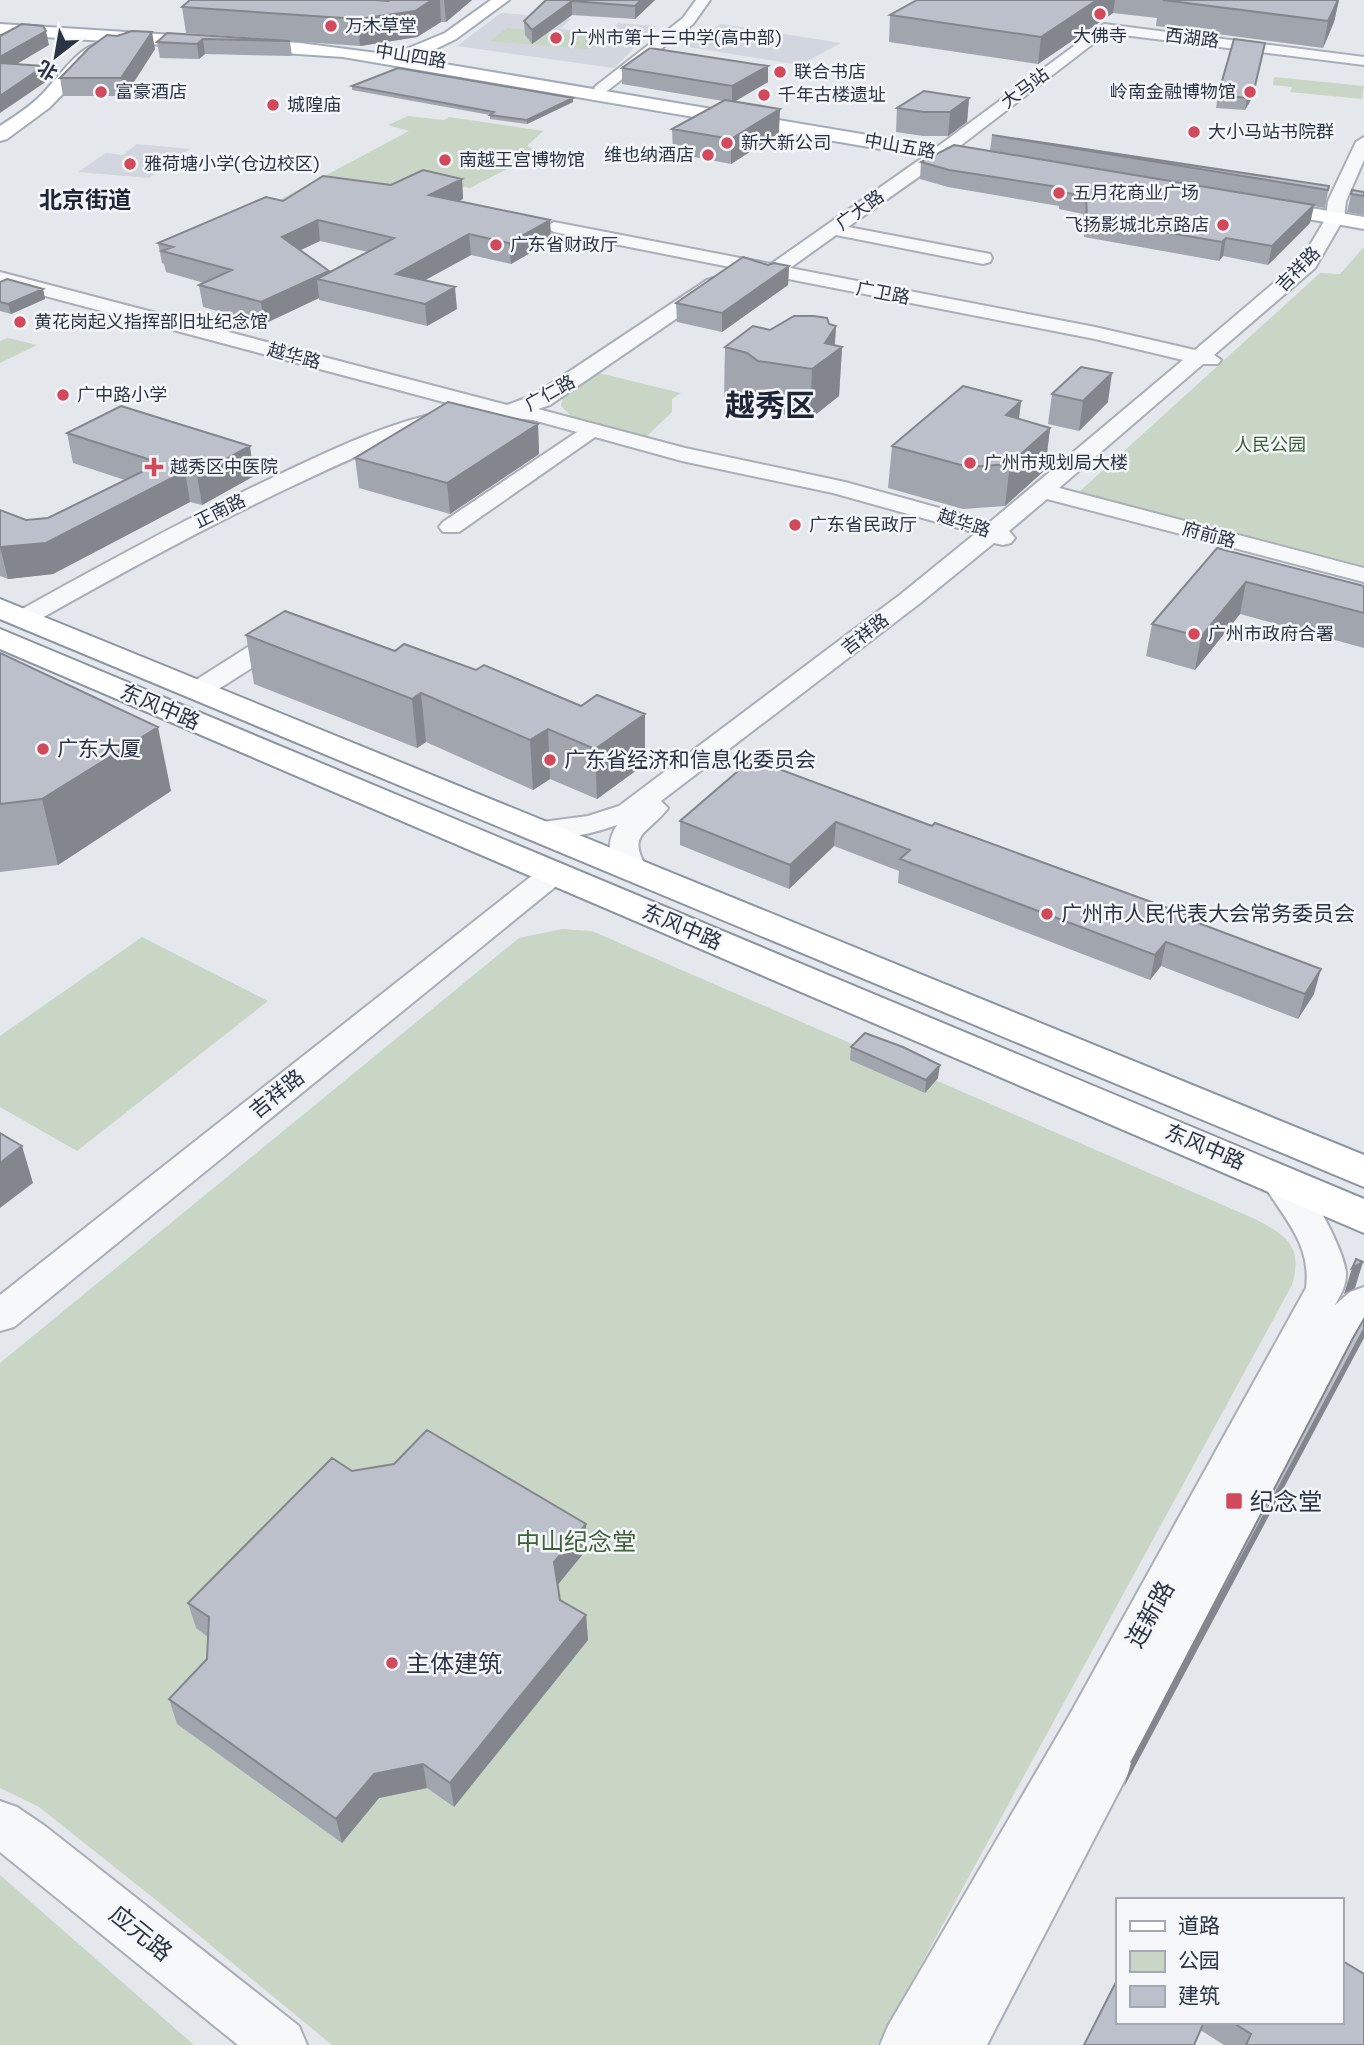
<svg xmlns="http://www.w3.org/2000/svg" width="1364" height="2045" viewBox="0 0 1364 2045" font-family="'DM Sans','Noto Sans SC',sans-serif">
<rect width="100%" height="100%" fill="#e4e7ec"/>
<!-- built -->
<path fill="#d2d6de" d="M501,13L571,19L560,29L607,33L618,23L656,26L614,68L457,46Z
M721,24H722L841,43L800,65L682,46Z
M137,144L190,149L149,178L78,172L106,153L123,155Z"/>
<!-- green -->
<path fill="#c9d6c5" d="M507,28L602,36L587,49L490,41Z
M1274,77L1364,86L1362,99L1290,92L1292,87L1273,85Z
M408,116L444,120L449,117L543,131L527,146L540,152L470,188L457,186L253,214L409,131L388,125Z
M1364,247V566L1079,492L1320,273L1340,274Z
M8,338L37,345L0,363V341Z
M599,373L681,393L672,399V412L646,437L572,417L561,406L563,396Z
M562,929L592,931L1255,1219C1288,1236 1303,1247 1292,1285L877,2045H332L156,1900L39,1807L0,1788V1363L519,938Z
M142,937L268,1001L77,1151L0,1107V1036Z
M0,1875L194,2045H0Z"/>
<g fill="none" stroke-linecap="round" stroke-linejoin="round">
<!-- minor casing -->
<g stroke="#a9aeb7" stroke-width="4">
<path id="minor" d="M696,0H710L693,24L607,91H597L594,88L597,85L683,18Z
M1104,24L1364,57V65L1107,33L934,166L848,227L990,254L992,258L990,262L983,264L836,235L790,268L1095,327L1195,350L1301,260L1326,218L1328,201L1356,142L1364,137V160L1346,201L1344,218L1315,268L1214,355L1221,360L1218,364H1203L1059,488L1364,568V582L1047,499L1009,531L1015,538L1011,543L1003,545L994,543L919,604L661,801L668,808C649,834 624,833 649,871L645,877L634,880L623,877C610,859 604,846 617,825C591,834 554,843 527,836L522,830L527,824L588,816L619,806L901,594L976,533L833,493L682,461L595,437L459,532H443L439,527L443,522L577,432L533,420L500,417L0,284V272L507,405L534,395L707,280L714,278L723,284L721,288L550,405L538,409L685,448L845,482L990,522L1183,360L1095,339L778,277L768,281L761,279L760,273L554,232L545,227L554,222L771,264L922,158Z
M451,410L459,411L462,416L459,421C397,436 343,462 286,489C200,530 116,576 33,623L24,626L15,623L11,618L15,613C101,565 187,518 276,476C333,449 389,422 451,410Z
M271,636L280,638L284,644L280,650L206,697L197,699L188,697L184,691L188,685L262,638Z
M554,864L565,867L569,873L565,879L14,1327L0,1331V1295L543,867Z
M1278,1166C1282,1167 1285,1167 1289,1169C1306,1178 1346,1252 1346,1274C1346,1286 1341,1294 1335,1305L1350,1292L1364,1287V1325L1342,1362L987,2045H880L888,2026L1069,1716L1306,1288C1312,1243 1281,1215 1260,1179L1265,1170Z
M0,1801L17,1807L45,1826L299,2026L307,2045H238L0,1852Z"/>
</g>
<!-- major casing -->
<g stroke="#a3abb8" stroke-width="4">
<path id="major" d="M491,0H509L456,39L415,59L992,156L1002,162L992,168L343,57L0,34V24L300,43L392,55L445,33Z
M97,44L103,45L105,49L103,53L49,108L7,139L0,141V126C12,118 25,110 36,100C53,86 75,49 97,44Z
M1259,199L1364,217V229L1252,209L1249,205L1252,201Z"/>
</g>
<!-- highway casing -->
<g stroke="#8b94a3" stroke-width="4">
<path id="highway" d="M0,599L1364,1155V1187L0,619Z
M0,629L1364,1199V1233L0,649Z"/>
</g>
<!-- minor -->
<use href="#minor" fill="#f7f8fa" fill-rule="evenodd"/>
<!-- major -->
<use href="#major" fill="#fff" fill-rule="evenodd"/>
<!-- highway -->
<use href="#highway" fill="#fff" fill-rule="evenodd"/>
</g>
<!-- wall -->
<path fill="#a1a5ae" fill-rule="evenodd" d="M390,0H472L446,22H441L417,37L360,46L290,41L292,56L205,54L199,59L160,58L157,42L167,33L269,39L186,33L182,7L388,1Z
M546,0H655L635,19L572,15L532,44L525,35L524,21Z
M917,0H1339L1334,22L1323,48L1156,26L1157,18L1113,13L1038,64L889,42L890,15Z
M117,36L155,49L125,96H63L60,78Z
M1265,43L1252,98L1245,110L1216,108L1218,95Z
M622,68L768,82L734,102L779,133L731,164L673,153L672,129L723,101L622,84Z
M352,86L573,98V102L527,124L490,119V115L352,90Z
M969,98L967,122L948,136H923L896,132L897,108Z
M992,135L1329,186L1325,208L1314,206L1310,223L1268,265L1223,256L1219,261L1084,237L1083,214L1059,209V206L948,187L920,179L921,162L990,151Z
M462,179L463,199L458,201L550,220L551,241L511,264L471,255L425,280L457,309L427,326L319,300V298L264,324L203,307L199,285L204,283L166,272L164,264L162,263L158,243L391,185ZM320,241L368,252L330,272L300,250Z
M1352,190L1364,192V215L1347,212Z
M768,265L789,266L788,285L722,332L677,322L676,303Z
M0,282L43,289L45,299L11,314L0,311Z
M829,324L836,326L835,345L842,347L839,396L810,419L756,410L746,402L724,397L725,347L770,330Z
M1052,394L1108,402L1079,431L1048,424Z
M1021,401L1019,419L1050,428L1045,470L1005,506L963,509L888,488L892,446Z
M538,424L539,454L450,514L359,488L355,458Z
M67,433L254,476L202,505L190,502L53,574L8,579L0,576V510L26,520L48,518L125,480L73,463Z
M1217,548L1364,586V648L1240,614L1195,670L1146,656L1152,624Z
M246,635L395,651L476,670L581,706L645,714V764L597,799L550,779L533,790L426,742L417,748L254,684Z
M0,653L171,791L58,865L0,872Z
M752,759L932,826L1187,915L1186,919L1314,994L1298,1019L1161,966L1150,980L898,883L899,871L834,846L789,889L680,845V821Z
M851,1047L938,1078L925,1093L850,1060Z
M352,1471L587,1549L558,1584L560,1600L586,1615L588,1640L454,1807L427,1788L379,1798L342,1843L177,1724L169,1699L207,1659L208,1637L196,1628L188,1603Z
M1117,2022H1341L1364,2045H1224L1202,2031Z"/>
<!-- shaded-wall -->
<path fill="#83868d" d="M432,0H440L441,22L417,37L360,46L358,19Z
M444,0H472L446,22Z
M641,0H655L635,19V6Z
M1097,0H1115L1113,13L1038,64L1041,37Z
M1338,0H1339L1334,22L1323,48L1328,21Z
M572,1V15L532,44V30Z
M46,31L49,45L0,74V57Z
M152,32L155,49L125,96L121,78Z
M203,39L205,54L199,59L197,44Z
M1265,43L1252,98L1245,110L1247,98Z
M44,66L47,81L0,113V96Z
M768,66V82L732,103V86Z
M573,98V102L527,124V120Z
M969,98L967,122L948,136L950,112Z
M780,109L779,133L731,164V139Z
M462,179L463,199L431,215L429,195Z
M1314,205L1310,223L1268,265L1272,246Z
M318,220L320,241L284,258L282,237Z
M550,220L551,241L511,264L509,243Z
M469,234L471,255L398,295L396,274Z
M1226,238L1223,256L1219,261L1222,242Z
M789,266L788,285L722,332V313Z
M329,271L331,282L317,279L319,298L264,324L261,302Z
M455,287L457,309L427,326L425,304Z
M43,289L45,299L11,314L8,304Z
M836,326L834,352L842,347L839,396L810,419L812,369L825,343Z
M1112,373L1108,402L1079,431L1083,401Z
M1021,401L1016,442L1006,415Z
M538,424L539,454L450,514L447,483Z
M1050,428L1045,470L1005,506L1010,464Z
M250,446L254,476L202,505L197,475Z
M185,471L190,502L53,574L8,579L0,547Z
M1246,582L1240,614L1195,670L1201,637Z
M421,693L426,742L417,748L412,699Z
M645,714V764L597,799L595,749Z
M158,727L171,791L58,865L42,799Z
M548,729L550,779L533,790L530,740Z
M836,822L834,846L789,889L790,865Z
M1166,942L1161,966L1150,980L1155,955Z
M1321,969L1314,994L1298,1019L1305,994Z
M940,1065L938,1078L925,1093L926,1080Z
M22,1146L33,1183L0,1208V1163Z
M1363,1262L1355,1288L1344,1294L1352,1268Z
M1364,1329V1338L1124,1787L1131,1763Z
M586,1524L587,1549L556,1587L554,1562Z
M586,1615L588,1640L454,1807L450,1783Z
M423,1764L427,1788L379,1798L342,1843L336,1819L374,1774Z"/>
<!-- building -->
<path fill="#bbc0ca" stroke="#83868d" stroke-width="2" d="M190,0H376L388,1L390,0H432L415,11L358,19L182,7Z
M546,0H641L635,6L572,1L532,30L524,21Z
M917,0H1097L1041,37L890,15Z
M1163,0H1338L1328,21Z
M22,24L43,26L46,31L0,57V36Z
M132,31L152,32L121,78H60L88,49L107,35L117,36Z
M167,33L290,41L203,39L197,44L157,42Z
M1234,39L1265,43L1255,86L1247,98L1218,95Z
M650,48L768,66L732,86L622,68Z
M0,63L44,66L0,96Z
M398,68L573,98L527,120L490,115L494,112L352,86Z
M924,91L969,98L950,112H924L897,108Z
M725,100L780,109L731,139L672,129Z
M992,135L1329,186L1328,190Z
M954,145L1314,205L1272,246L1226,238L1222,242L1087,219L1086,196L1061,192L1064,188L949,170L921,162Z
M423,170L462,179L429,195L550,220L509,243L469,234L396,274L455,287L425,304L317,279L394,238L318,220L282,237L329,271L261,302L199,285L232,270L162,251L173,247L158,243L266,197L283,201L323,176L391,185Z
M1352,190L1364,192V196L1351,194Z
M743,257L768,265L774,263L789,266L722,313L676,303Z
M7,279L43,289L8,304L0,302V282Z
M794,316H814L827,318L829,324L836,326L825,343L842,347L812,369L758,361L747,353L725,347L753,326L770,330Z
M1081,367L1112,373L1083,401L1052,394Z
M963,386L1021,401L1006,415L1050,428L1010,464L968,467L892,446Z
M448,402L538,424L447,483L355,458Z
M121,406L250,446L197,475L185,471L46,543L0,547V510L26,520L48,518L160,463L67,433Z
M1217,548L1364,586V613L1246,582L1201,637L1152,624Z
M285,611L395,651L404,644L476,670L484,665L581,706L597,695L645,714L595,749L548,729L530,740L421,693L412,699L246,635Z
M0,653L158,727L42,799L0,804Z
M752,759L932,826L935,823L1187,915L1185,918L1321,969L1305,994L1166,942L1155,955L900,859L910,850L836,822L790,865L680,821Z
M865,1033L903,1047L940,1065L926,1080L851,1047Z
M0,1133L22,1146L0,1163Z
M1356,1259L1363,1262L1352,1268L1355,1262Z
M1364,1319V1329L1131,1763L1353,1338Z
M427,1430L586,1524L554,1562L560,1600L586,1615L450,1783L423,1764L374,1774L336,1819L169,1699L207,1659L209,1617L188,1603L332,1458L352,1471L394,1464Z
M1341,1960L1364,1974V2045H1246L1251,2034L1232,2022H1341Z
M1117,1980V2022H1204L1194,2045H1084Z"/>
<!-- markers -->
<g fill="#d1495b" stroke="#f4f6f9" stroke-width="2.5">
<circle cx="1100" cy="14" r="7"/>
<circle cx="331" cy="26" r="7"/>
<circle cx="556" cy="38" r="7"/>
<circle cx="780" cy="72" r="7"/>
<circle cx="101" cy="92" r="7"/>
<circle cx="1250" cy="92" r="7"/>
<circle cx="764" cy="95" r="7"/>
<circle cx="273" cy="105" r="7"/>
<circle cx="1194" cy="132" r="7"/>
<circle cx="727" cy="143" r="7"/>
<circle cx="708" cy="155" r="7"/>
<circle cx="445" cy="160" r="7"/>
<circle cx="130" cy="164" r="7"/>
<circle cx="1059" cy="193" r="7"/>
<circle cx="1223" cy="225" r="7"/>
<circle cx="496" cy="245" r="7"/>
<circle cx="20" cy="322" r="7"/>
<circle cx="63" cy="395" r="7"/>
<circle cx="970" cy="463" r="7"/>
<path d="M150.5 456.5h7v7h7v7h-7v7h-7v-7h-7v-7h7z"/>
<circle cx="795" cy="525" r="7"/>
<circle cx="1194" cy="634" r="7"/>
<circle cx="43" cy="749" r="7"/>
<circle cx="550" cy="760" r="7"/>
<circle cx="1047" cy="914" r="7"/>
<rect x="1225" y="1492" width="18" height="18" rx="3.5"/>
<circle cx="392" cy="1663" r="7"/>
</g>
<g text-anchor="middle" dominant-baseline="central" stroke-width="5" stroke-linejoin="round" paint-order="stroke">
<!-- far-poi labels -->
<g font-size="18" fill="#2b3445" stroke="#f4f6f9" text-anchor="start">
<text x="345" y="26">万木草堂</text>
<text x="1100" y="36" text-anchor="middle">大佛寺</text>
<text x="570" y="38">广州市第十三中学(高中部)</text>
<text x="794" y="72">联合书店</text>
<text x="115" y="92">富豪酒店</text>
<text x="1236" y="92" text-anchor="end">岭南金融博物馆</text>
<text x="778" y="95">千年古楼遗址</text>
<text x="287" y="105">城隍庙</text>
<text x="1208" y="132">大小马站书院群</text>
<text x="741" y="143">新大新公司</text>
<text x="694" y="155" text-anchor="end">维也纳酒店</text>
<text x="459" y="160">南越王宫博物馆</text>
<text x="144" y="164">雅荷塘小学(仓边校区)</text>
<text x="1073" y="193">五月花商业广场</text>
<text x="1209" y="225" text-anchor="end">飞扬影城北京路店</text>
<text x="510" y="245">广东省财政厅</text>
<text x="34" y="322">黄花岗起义指挥部旧址纪念馆</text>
<text x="77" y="395">广中路小学</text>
<text x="984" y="463">广州市规划局大楼</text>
<text x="170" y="467">越秀区中医院</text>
<text x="809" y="525">广东省民政厅</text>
<text x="1208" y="634">广州市政府合署</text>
</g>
<!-- far-street labels -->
<g font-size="18" fill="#2b3445" stroke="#f4f6f9">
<text transform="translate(1192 38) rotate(7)">西湖路</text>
<text transform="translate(411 56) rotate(9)">中山四路</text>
<text transform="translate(1025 88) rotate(-37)">大马站</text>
<text transform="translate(900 146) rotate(10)">中山五路</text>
<text transform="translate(860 210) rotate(-36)">广大路</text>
<text transform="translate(1298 269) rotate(-46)">吉祥路</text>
<text transform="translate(883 293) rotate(11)">广卫路</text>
<text transform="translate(294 356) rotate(15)">越华路</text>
<text transform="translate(550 393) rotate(-29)">广仁路</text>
<text transform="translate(220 511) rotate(-26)">正南路</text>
<text transform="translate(964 523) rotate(18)">越华路</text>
<text transform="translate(1209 535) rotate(15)">府前路</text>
<text transform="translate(865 634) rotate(-38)">吉祥路</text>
</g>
<!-- far-park labels -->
<g font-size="18" fill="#3f6138" stroke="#f4f6f9">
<text x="1270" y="445">人民公园</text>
</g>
<!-- street labels -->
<g font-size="21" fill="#2b3445" stroke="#f4f6f9">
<text transform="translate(160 707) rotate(23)">东风中路</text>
<text transform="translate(682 927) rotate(23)">东风中路</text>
<text transform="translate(277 1094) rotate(-39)">吉祥路</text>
<text transform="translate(1205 1147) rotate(23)">东风中路</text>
</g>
<!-- poi labels -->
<g font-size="21" fill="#2b3445" stroke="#f4f6f9" text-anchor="start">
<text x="57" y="749">广东大厦</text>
<text x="564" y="760">广东省经济和信息化委员会</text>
<text x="1061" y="914">广州市人民代表大会常务委员会</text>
</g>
<!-- far-district labels -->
<g font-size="23" font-weight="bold" fill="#1d2536" stroke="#f4f6f9">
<text x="85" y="200">北京街道</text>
</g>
<!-- near-poi labels -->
<g font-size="24" fill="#2b3445" stroke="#f4f6f9" text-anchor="start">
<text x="1250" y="1501">纪念堂</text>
<text x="406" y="1663">主体建筑</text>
</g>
<!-- near-park labels -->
<g font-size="24" fill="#3f6138" stroke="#f4f6f9">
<text x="576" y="1541">中山纪念堂</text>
</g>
<!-- near-street labels -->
<g font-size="24" fill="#2b3445" stroke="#f4f6f9">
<text transform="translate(1150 1614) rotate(-61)">连新路</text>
<text transform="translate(141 1933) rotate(39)">应元路</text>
</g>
<!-- far-town labels -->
<g font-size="30" font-weight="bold" fill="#1d2536" stroke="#f4f6f9">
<text x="770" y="405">越秀区</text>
</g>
</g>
<!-- legend -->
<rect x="1116" y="1898" width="228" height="126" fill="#f4f6f9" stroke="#a4a8b1" stroke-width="2"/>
<rect x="1130" y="1921" width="35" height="10" fill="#ffffff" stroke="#a4a8b1" stroke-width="2"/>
<text x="1178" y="1933" font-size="21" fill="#2b3445">道路</text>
<rect x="1130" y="1951" width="35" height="21" fill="#c9d6c5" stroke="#a4a8b1" stroke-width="2"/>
<text x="1178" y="1968" font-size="21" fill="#2b3445">公园</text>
<rect x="1130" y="1986" width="35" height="21" fill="#bbc0ca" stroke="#a4a8b1" stroke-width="2"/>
<text x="1178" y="2003" font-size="21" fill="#2b3445">建筑</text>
<!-- north arrow -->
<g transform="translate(56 56) rotate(211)" stroke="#f4f6f9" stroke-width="5" paint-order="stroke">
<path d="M0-5L12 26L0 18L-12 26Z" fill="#2b3445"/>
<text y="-10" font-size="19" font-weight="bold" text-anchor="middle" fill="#2b3445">北</text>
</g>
</svg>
